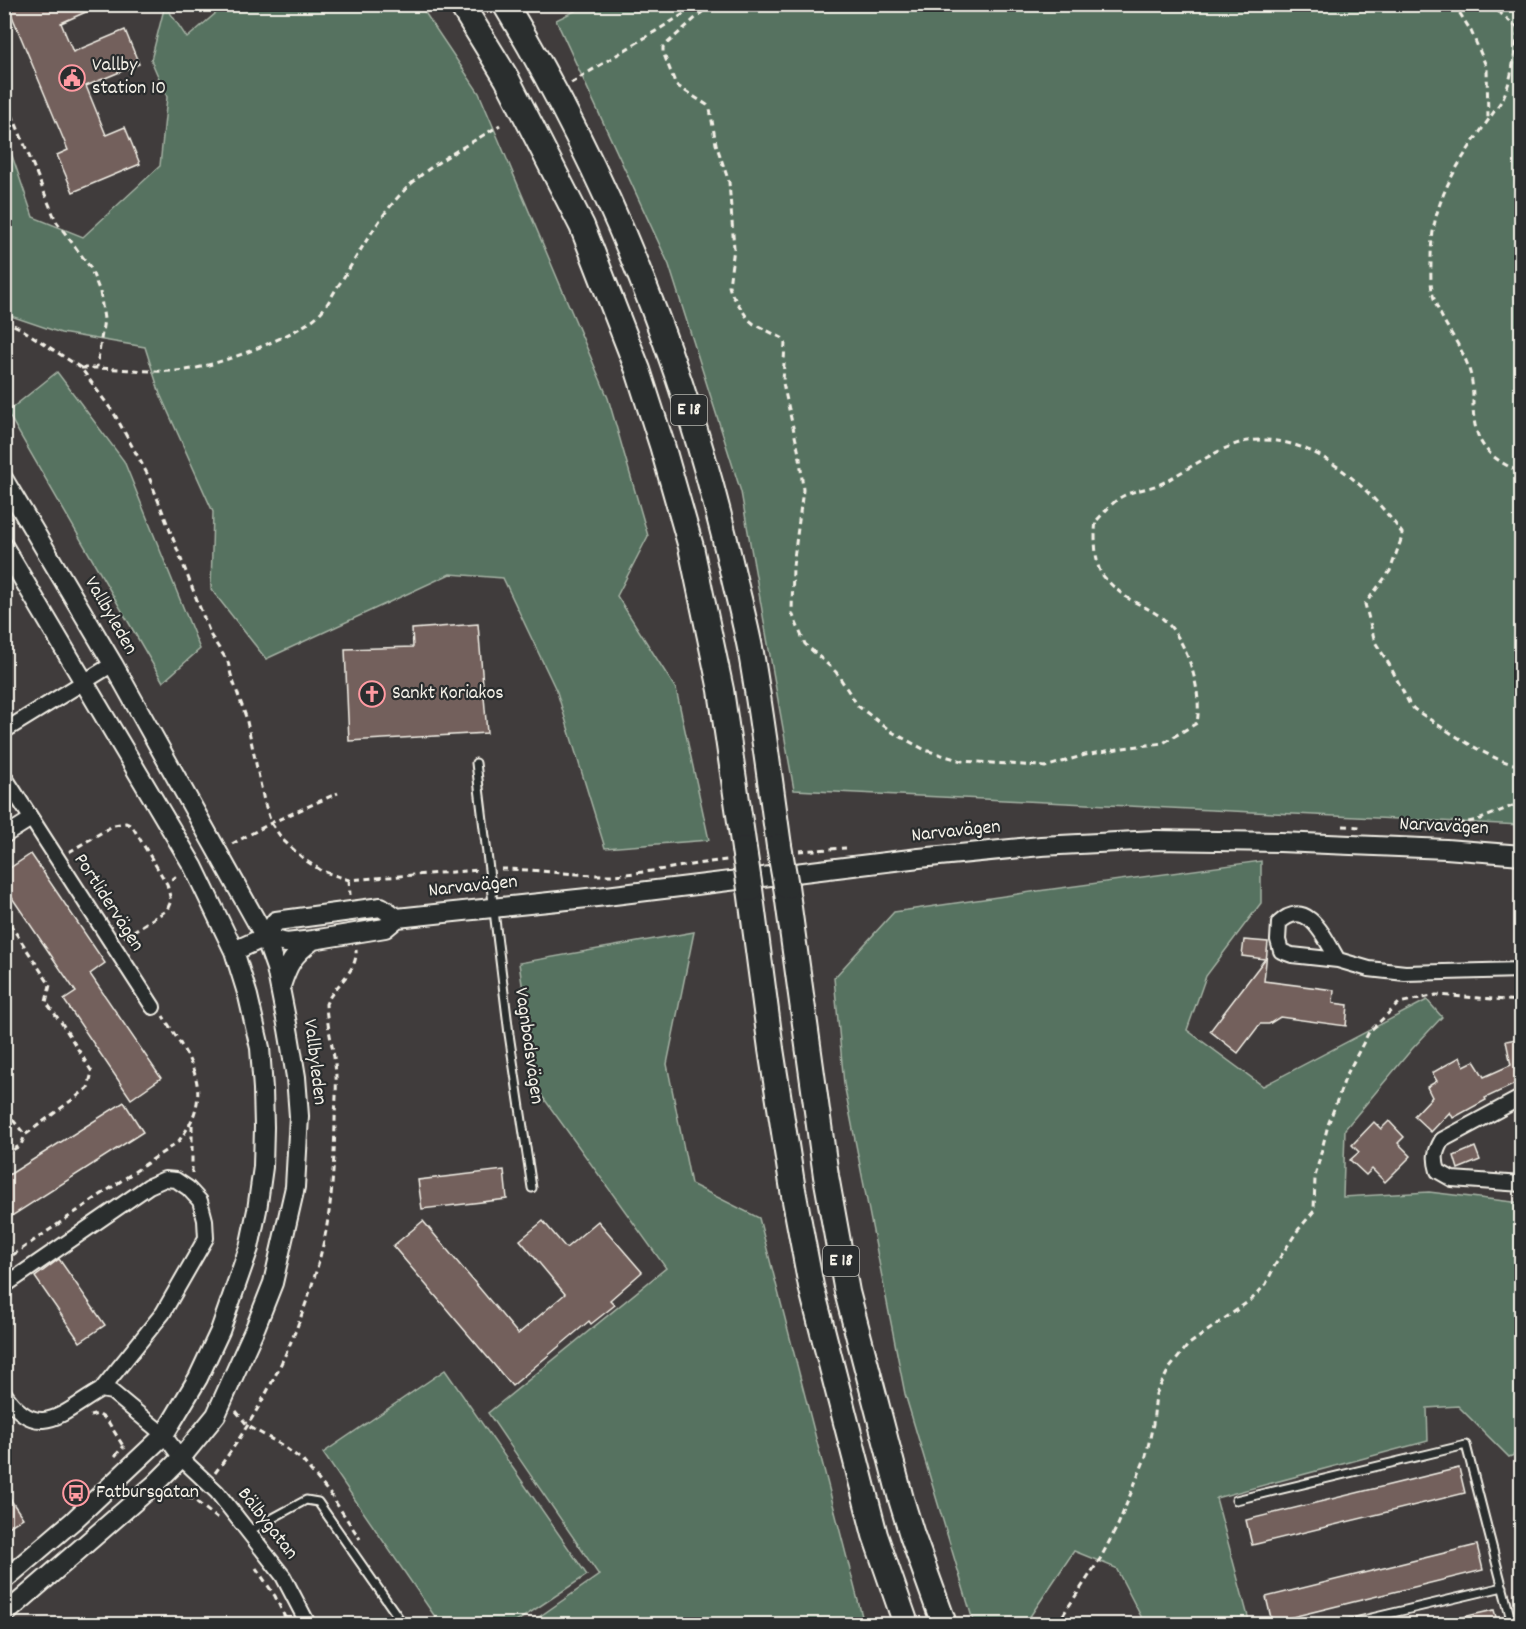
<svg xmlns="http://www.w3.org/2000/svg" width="1526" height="1629" viewBox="0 0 1526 1629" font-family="Dekko,sans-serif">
<rect width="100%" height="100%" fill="#403c3c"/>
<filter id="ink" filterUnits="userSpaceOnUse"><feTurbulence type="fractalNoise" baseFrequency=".0167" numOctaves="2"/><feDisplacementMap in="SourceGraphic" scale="12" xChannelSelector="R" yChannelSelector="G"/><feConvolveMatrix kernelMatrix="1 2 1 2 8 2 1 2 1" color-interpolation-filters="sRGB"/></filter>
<g filter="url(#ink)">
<!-- green -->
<path fill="#567260" stroke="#a5b2a4" stroke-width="1.5" d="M165,5L187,38L216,13L212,5H420L479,93L608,398L648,536L617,596L676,689L709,840L605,848L557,692L503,578L450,574L266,659L211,589L213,512L160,394L145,347L61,333L5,314V138H6L33,217L83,237L160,166L167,97L151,60Z
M587,5H1521V825L794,790L741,492L669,265L556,20Z
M57,372L124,461L200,649L163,682L7,412Z
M1261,861V903L1206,976L1187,1030L1263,1086L1427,1000L1442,1017L1412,1049L1345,1129L1343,1197L1429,1192L1521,1203V1452L1509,1457L1458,1406L1427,1408L1428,1441L1216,1498L1250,1624H1145L1116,1568L1074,1551L1025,1624H974L905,1394L844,1084L834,978L894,912L1038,891Z
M694,932L667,1064L691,1184L759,1218L864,1624H529L599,1575L488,1413L666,1268L537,1089L519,963Z
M445,1370L587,1575L513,1624H440L323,1453Z"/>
<!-- building -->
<path fill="#73605c" stroke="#f4f1e8" stroke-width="1.5" d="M7,4H104L61,23L73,52L125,30L139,64L86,86L106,135L125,127L140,164L73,192L57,155L68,150Z
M478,624L487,733L349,741L345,649L413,647L412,629Z
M31,854L105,963L90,974L161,1078L131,1099L64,1000L76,992L4,886V872Z
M1244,940L1268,942L1264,981L1334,990L1333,1003L1348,1005L1346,1026L1280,1017L1269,1024H1260L1238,1053L1210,1031L1265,959L1242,956Z
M1521,1038V1085L1515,1086V1084L1485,1098L1486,1100L1453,1118L1450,1112L1431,1132L1414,1116L1432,1097L1427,1087L1437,1081L1432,1073L1460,1057L1464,1066L1474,1061L1484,1077L1511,1065L1506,1041Z
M124,1102L143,1132L4,1221V1178Z
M1389,1121L1404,1137L1398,1143L1411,1156L1385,1182L1372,1169L1366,1175L1350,1160L1359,1152L1352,1145L1374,1122L1381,1129Z
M1475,1147L1480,1160L1458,1169L1454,1156Z
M504,1170L507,1199L422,1209L418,1180Z
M423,1221L518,1334L565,1294L520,1240L543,1221L566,1248L598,1221L642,1272L610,1300L615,1305L591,1324L589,1321L512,1386L393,1246Z
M59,1259L105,1325L80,1342L35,1277Z
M1459,1468L1465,1493L1252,1545L1246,1520Z
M4,1490L23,1518L4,1530Z
M1477,1545L1483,1570L1272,1622L1266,1597Z
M1494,1610L1498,1624H1454V1619Z"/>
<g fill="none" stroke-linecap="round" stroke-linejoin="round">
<!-- lane casing -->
<g stroke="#f4f1e8" stroke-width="11">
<path id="lane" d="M476,763L509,1034L532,1188
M1236,1500L1466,1445L1512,1624
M249,1531L306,1500L318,1502L403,1624
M1346,1624L1503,1587"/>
</g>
<!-- street casing -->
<g stroke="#f4f1e8" stroke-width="18">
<path id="street" d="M4,731L113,664
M4,776L153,1007
M4,836L31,819
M1338,960C1325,939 1308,896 1279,923L1278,940L1281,951L1292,955L1338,960L1369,969L1405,973L1522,970
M1522,1097L1442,1140C1435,1152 1434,1158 1438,1171L1452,1179L1522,1184
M4,1286L149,1186L165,1179L176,1180L188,1188L200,1201L205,1220L206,1238L163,1313L101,1390
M4,1393C38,1444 64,1411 101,1390L112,1392L164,1435L181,1458L217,1492L283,1576L308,1624"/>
</g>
<!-- secondary casing -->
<g stroke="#f4f1e8" stroke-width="22">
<path id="secondary" d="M4,480L113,664L265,937L276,968L288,1029L296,1077L299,1116L295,1187L273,1283L256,1326L216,1415L181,1458L155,1484L4,1615
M4,547L193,866L234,951L248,996L260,1048L263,1089L264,1127L263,1167L257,1210L249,1248L220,1331L198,1378L164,1435L73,1521L4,1580
M265,937L286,943L313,940L385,928L397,918L606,896L919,858L1041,846L1155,840L1280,842L1446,849L1522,855
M234,951L265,937L276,921L381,907L397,918
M281,986C288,964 293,955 312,941"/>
</g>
<!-- highway casing -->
<g stroke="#f4f1e8" stroke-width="28">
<path id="highway" d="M461,4L507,79L582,226L638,370L662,445L691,547L721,690L744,849
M505,4C611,180 688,374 733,574C739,600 746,626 751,653C762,717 770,781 779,846
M786,886L826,1176L847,1292L901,1499L912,1535L944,1624
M750,889L771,1049L793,1190L811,1286L875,1535L906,1624"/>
</g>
<!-- path -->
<path stroke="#f4f1e8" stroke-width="3" stroke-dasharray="6 4.5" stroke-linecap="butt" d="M711,4L663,47V52L676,85L707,105L710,109L716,144L729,182L734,248L729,286L731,293L748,319L754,324L782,338L785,342L783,383L800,458L803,490L793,566L792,613L805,644L836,672L858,706L892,732L925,750L962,761L1039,766L1045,767L1085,755L1123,748L1163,743L1197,723C1203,691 1187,639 1162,618C1151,609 1137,604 1126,597C1118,591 1105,580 1100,571C1095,560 1094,533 1096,521C1104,513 1113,501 1123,496C1136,489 1153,489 1166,481C1188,469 1225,444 1248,441C1312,432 1367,485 1402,533V537L1390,571L1365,604L1375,642L1389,664L1409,703L1414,709C1433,721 1502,770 1522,764
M1454,4L1471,31L1487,68L1488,120
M1490,4L1522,32
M1518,31C1514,55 1513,78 1502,100C1466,154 1431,191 1431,259C1431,271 1430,283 1433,295C1440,322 1461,343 1469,369C1473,381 1473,393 1473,405C1474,444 1487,457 1522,473
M571,83L700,4
M4,95L56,221L90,267L100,292L104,319L97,367
M4,321L20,328L81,368L115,415L149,477L211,636L228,662L231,675L246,717L264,801L271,823L283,840L305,860L322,871L349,880L479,870
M81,368C115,367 153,374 186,370C216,366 301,335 320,313C328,305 333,293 340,283C362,249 382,210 412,183C436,160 472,143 500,125
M1343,826L1361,827
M1427,830L1478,820L1522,802
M232,844L271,823L338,793
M799,851L846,848
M69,852L114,825L126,823L132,826L167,884
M501,869C538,869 574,876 612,875C650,873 689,864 727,860
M349,880L350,895
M4,915L50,985L46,1002L63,1025L92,1072L88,1088L25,1135L4,1109
M124,937L167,910L171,901L167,884L179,874
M4,1155L21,1145L25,1135
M192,1173V1123
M4,1261L178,1142C217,1092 191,1061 163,1016
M236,1411L248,1426L280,1444L302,1460L330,1494L360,1539
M90,1416L98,1414L107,1420L125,1449
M115,1456L124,1446
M215,1473C264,1408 301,1332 321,1253C332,1211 334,1165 335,1122C335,1107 337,1091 336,1076C335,1052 327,1029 326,1004C334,985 358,972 356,950
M167,1494L193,1499L217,1518
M256,1568L275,1596L288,1624
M1057,1624L1100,1559L1118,1525L1146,1456L1153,1424L1156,1394L1169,1369L1188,1345L1252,1299L1266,1284L1275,1265L1298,1230L1314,1211L1315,1177L1328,1125L1346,1076L1369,1032L1399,1003L1436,995L1522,1001"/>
<!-- lane -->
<use href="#lane" stroke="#2a2d2e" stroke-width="7"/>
<!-- street -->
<use href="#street" stroke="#2a2d2e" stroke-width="14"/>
<!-- secondary -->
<use href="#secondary" stroke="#2a2d2e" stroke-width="18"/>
<!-- highway -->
<use href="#highway" stroke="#2a2d2e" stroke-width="24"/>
<!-- highway-bridge casing -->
<g stroke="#f4f1e8" stroke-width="28" stroke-linecap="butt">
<path id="highway-bridge" d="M779,846L786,886
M744,849L750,889"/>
</g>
<!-- highway-bridge -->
<use href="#highway-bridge" stroke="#2a2d2e" stroke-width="24"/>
</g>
</g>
<!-- icons -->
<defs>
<g id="civic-ring" transform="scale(1.35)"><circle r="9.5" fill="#2a2d2e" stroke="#ff9aa2" stroke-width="1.5"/><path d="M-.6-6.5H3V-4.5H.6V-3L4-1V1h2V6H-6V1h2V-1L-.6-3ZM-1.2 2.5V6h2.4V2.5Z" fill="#ff9aa2"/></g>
<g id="church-ring" transform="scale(1.35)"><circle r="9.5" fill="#2a2d2e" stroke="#ff9aa2" stroke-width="1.5"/><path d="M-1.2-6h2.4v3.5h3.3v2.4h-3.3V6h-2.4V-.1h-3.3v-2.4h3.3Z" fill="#ff9aa2"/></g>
<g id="bus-ring" transform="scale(1.35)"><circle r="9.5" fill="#2a2d2e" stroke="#ff9aa2" stroke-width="1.5"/><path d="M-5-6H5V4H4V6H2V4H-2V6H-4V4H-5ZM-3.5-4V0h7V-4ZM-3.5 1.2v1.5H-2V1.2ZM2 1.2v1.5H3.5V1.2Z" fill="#ff9aa2"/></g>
</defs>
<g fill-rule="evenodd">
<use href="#civic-ring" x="72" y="78"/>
<use href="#church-ring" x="372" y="694"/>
<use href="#bus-ring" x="76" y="1493"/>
</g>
<g text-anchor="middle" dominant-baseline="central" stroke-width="4.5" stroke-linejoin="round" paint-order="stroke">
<!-- shield labels -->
<g fill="#2a2d2e" stroke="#b7b6b0" stroke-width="1.5">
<rect x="671" y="395" width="36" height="30" rx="4.5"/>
<rect x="823" y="1246" width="36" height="30" rx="4.5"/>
</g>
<g font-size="18" font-weight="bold" fill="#f4f1e8">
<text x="689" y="410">E 18</text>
<text x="841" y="1261">E 18</text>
</g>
<!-- poi labels -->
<g font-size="20" fill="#f4f1e8" stroke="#2a2d2e" text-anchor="start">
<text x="92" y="66">Vallby<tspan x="92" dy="23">station 10</tspan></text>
<text x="392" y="694">Sankt Koriakos</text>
<text x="96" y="1493">Fatbursgatan</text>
</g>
<!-- street labels -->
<g font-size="20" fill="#f4f1e8" stroke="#2a2d2e">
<text transform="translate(110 616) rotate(60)">Vallbyleden</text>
<text transform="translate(1444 827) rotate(3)">Narvavägen</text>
<text transform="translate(956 832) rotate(-6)">Narvavägen</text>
<text transform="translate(473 887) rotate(-6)">Narvavägen</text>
<text transform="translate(108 903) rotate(57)">Portlidervägen</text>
<text transform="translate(528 1046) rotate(82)">Vagnbodsvägen</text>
<text transform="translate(314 1062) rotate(83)">Vallbyleden</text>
<text transform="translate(267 1524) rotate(52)">Bälbygatan</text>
</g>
</g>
<!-- margin -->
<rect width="1526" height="1629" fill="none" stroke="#2a2d2e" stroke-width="24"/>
<rect x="12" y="12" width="1502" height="1605" fill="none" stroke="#f4f1e8" stroke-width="2" filter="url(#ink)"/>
</svg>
